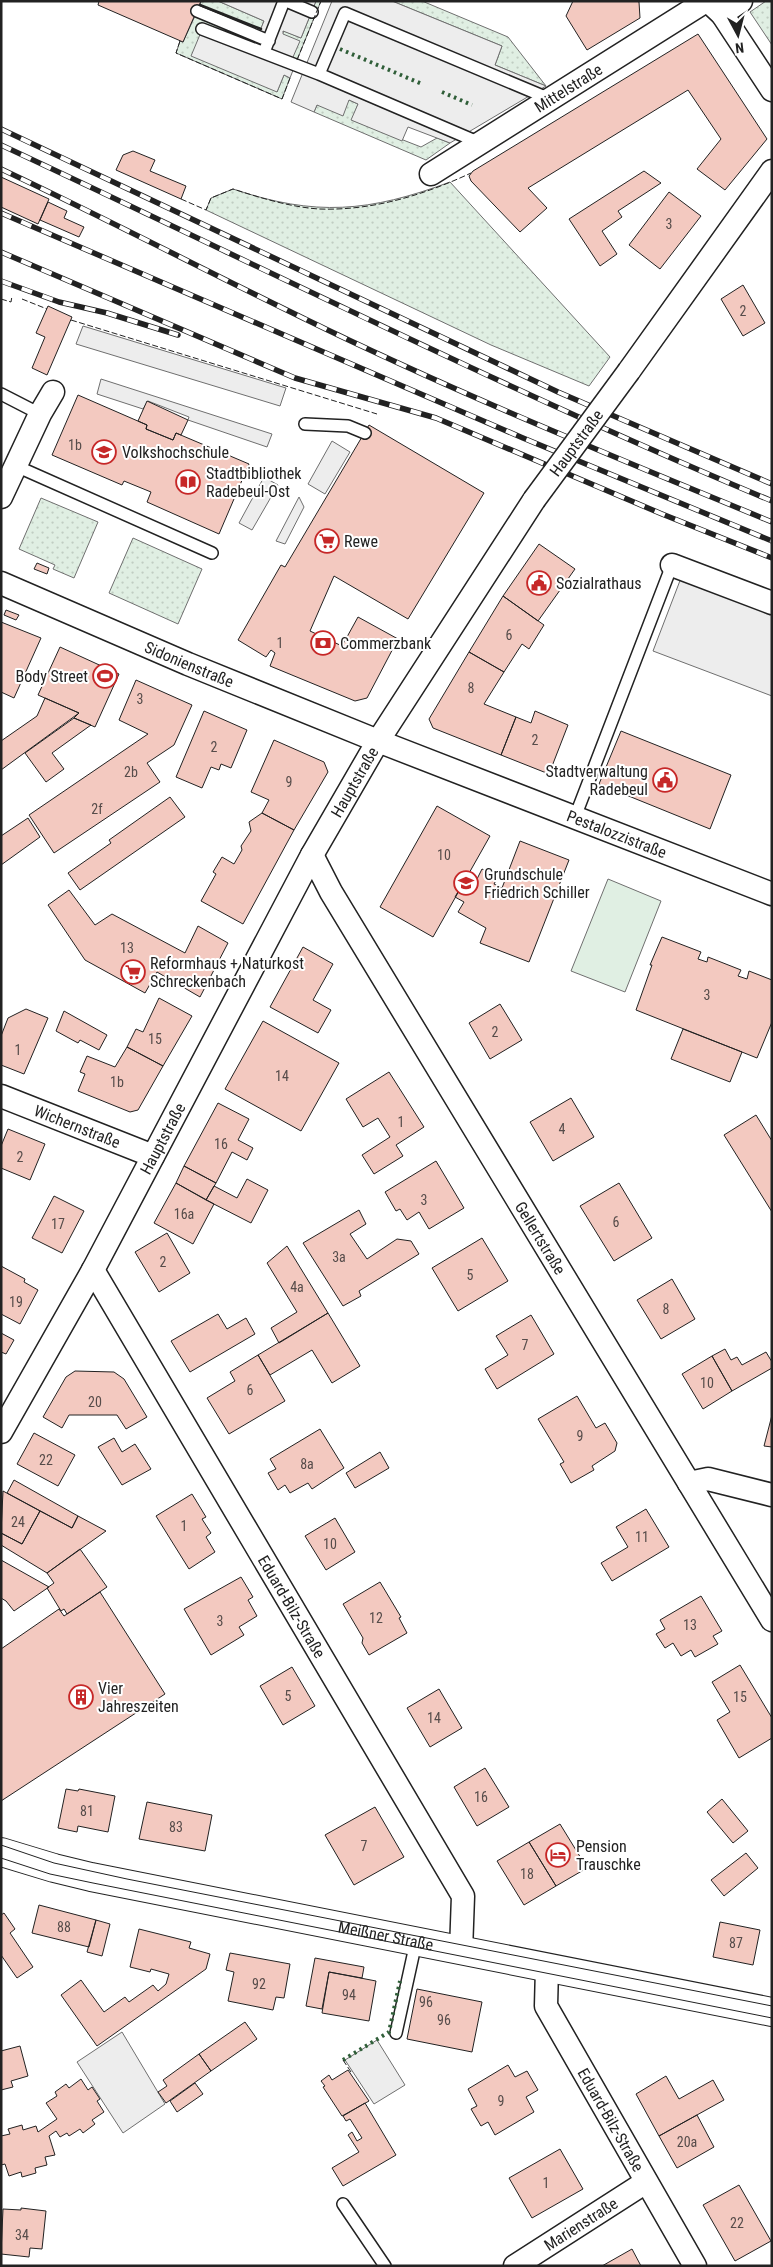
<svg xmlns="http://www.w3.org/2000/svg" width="773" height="2267" viewBox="0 0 773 2267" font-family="'Roboto Condensed',sans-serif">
<defs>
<pattern id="green-dots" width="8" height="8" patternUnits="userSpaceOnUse" patternTransform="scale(1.25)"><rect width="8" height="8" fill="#e0efe3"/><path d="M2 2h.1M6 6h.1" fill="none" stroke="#c0cdc2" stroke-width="1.8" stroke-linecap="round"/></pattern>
</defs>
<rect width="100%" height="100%" fill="#fff"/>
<!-- green -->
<path fill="url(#green-dots)" stroke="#6f6f6f" d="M201,1H218L264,21L261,29L200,5Z
M316,1H321L297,60L293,58L282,34L284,31L301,38Z
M392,1H422L508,37L546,86L495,65L502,46Z
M766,1H772V45L750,12Z
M195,16L256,40L254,46L277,92L284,75L290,78L282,99L176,53L180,41L183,42Z
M349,100L358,104L352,120L421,147L437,138L450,143L426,160L314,112L317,105Z
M450,182L610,357L589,386L491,345L206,210L211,198L233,189C316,217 369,212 450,182Z
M41,498L98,522L74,578L53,569L55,565L19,549Z
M133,538L202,569L178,624L109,593Z"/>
<!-- pitch -->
<path fill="#e0efe3" stroke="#6f6f6f" d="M608,879L661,901L625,992L571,971Z"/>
<!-- parking -->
<path fill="#ededed" stroke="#6f6f6f" d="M218,1H316L301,38L283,31V34L300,41L293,57L297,60L290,78L284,75L277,92L191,56L204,25L254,45L264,21Z
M332,1H392L502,46L495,65L546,86L450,143L408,127L402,141L351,120L358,104L349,100L343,116L317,105L314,112L291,102Z
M83,326L286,388L280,406L76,344Z
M101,379L272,434L267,447L188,420L189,417L148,401L143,409L97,394Z
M332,441L350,452L325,494L308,484Z
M264,477L278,485L252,530L239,523Z
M299,497L304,507L285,544L276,541Z
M681,578L772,613V696L653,651Z
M122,2032L165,2104L123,2133L77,2062Z
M377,2040L405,2085L374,2104L345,2060Z"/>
<!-- building -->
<path fill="#f3c9c0" stroke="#222" d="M99,1H201L183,42L98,5Z
M573,1H637L639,2L640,18L587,50L566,16Z
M698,34L767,139L725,190L697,169L721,139L688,90L528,188L547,208L520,232L471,181L469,176L473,171Z
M133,151L155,160L150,171L186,186L181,199L116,170L123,155Z
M644,171L661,183L618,211L622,217L602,231L617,254L600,266L569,219Z
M1,177L49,199L38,224L1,207Z
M669,192L701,216L660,269L629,245Z
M48,202L67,211L64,218L84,227L79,237L40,220Z
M743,285L765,323L743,336L721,299Z
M48,306L72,317L47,375L32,368L45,337L36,333Z
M78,395L147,425L146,429L173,440L176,433L249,464L219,534L147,502L151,492L124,481L122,485L52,455Z
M147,401L188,420L181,435L176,433L173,440L146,429L147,425L138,421Z
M369,425L484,493L408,619L334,576L310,631L342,646L358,617L398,639L367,698L355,701L270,666L275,653L271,650L266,657L238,640L281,565L285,567Z
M539,544L575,569L538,621L503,596Z
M37,563L49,568L47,574L34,569Z
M503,596L544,625L529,649L522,644L504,672L469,652Z
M6,610L19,615L16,620L4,615Z
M1,622L41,638L14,698L1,692Z
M60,647L119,674L95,727L74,718L79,713L38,695Z
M469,652L504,672L484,704L516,717L501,755L433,728L429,719Z
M136,680L192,705L174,745L147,763L160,782L54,853L29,815L148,734L119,720Z
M45,698L79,713L1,770V741L37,716Z
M204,711L247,730L231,768L221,764L219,770L211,767L202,788L176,777Z
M535,711L568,725L549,774L501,755L516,717L531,723Z
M74,718L91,725L52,753L64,769L46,782L25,753Z
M621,731L731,775L710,829L599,784Z
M274,740L324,762L328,772L294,830L262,813L269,800L251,792Z
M170,797L185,817L80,890L68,873L111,843L109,840Z
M437,806L490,836L433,937L380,907Z
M262,813L294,830L243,924L201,901L216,874L213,872L222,857L234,864L242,850L241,846L251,831L249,822Z
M28,818L40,837L1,865V836Z
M520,841L569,860L529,962L480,943L486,928L458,912L464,902L455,897L468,874L477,879L482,869L498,877L494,884L502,888Z
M69,890L95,925L112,914L185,953L198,926L228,943L200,997L157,972L145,993L85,960L48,905Z
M662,937L701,952L698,959L707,962L708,957L741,970L738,976L747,979L749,971L772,980V1022L757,1058L636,1010L652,965H650Z
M303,947L333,964L313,1000L331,1010L318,1033L270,1007Z
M159,998L192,1016L163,1066L127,1047L136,1029L143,1032Z
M500,1004L522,1040L490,1059L469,1023Z
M26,1009L48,1018L24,1074L1,1065V1036L8,1018Z
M64,1011L107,1035L99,1050L80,1040L78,1043L56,1031Z
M263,1021L339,1063L301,1131L225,1089Z
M683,1029L742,1052L730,1082L671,1059Z
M127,1047L163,1066L138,1110L130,1112L78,1091L85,1074L80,1072L87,1056L115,1067Z
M389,1072L424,1127L396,1145L403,1156L374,1174L362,1155L390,1137L378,1118L363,1127L346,1099Z
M571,1098L594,1137L553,1161L530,1122Z
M218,1103L249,1119L238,1140L253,1148L247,1160L232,1152L216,1183L184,1166Z
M756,1115L772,1141V1212L724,1135Z
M8,1129L45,1144L30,1180L1,1168V1146Z
M436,1161L464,1208L429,1229L419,1212L407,1220L400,1209L396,1211L385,1192Z
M184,1166L216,1183L206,1200L176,1183Z
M247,1179L268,1190L251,1223L206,1200L214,1186L237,1198Z
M176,1183L214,1204L193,1244L154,1223Z
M619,1183L652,1238L614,1261L580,1206Z
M54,1196L84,1211L62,1253L32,1238Z
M359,1210L366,1224L350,1234L367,1259L397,1239L411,1241L419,1254L359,1291L361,1296L343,1306L303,1243Z
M167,1233L190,1273L159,1292L135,1252Z
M482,1238L508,1281L458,1311L432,1268Z
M287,1246L328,1313L279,1343L271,1328L297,1312L267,1263Z
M1,1266L25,1279L24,1282L38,1290L20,1324L1,1314Z
M672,1279L695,1319L661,1339L637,1300Z
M328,1313L360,1366L332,1383L312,1350L270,1375L258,1355Z
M218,1314L227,1329L246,1318L255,1334L190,1372L171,1341Z
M531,1315L554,1354L497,1389L485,1369L508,1355L496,1336Z
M1,1333L14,1340L6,1354L1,1352Z
M725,1349L731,1360L737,1357L742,1365L766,1352L772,1362V1368L732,1391L712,1356Z
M258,1355L285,1401L229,1434L207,1398L235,1381L230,1372Z
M712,1356L732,1391L703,1409L682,1374Z
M75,1371L114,1372L124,1379L147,1417L126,1429L117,1415H69L62,1428L43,1417L66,1377Z
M577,1396L596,1428L605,1423L617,1443L615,1451L592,1466L594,1470L571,1483L560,1464L564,1462L538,1419Z
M772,1415V1447L764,1446Z
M320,1429L344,1468L312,1489L308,1483L290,1493L285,1485L278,1490L268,1473L276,1469L270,1459Z
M34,1433L75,1455L58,1486L17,1464Z
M114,1438L122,1452L135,1444L151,1469L122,1485L98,1447Z
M380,1452L389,1468L355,1488L346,1473Z
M14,1480L78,1516L72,1528L7,1493Z
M3,1491L40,1511L22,1544L1,1533Z
M192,1494L206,1517L202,1519L211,1533L206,1537L215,1552L189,1569L156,1516Z
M646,1509L669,1547L612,1581L601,1563L628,1547L616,1527Z
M40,1511L72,1528L78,1516L106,1531L47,1573L1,1545V1533L22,1544Z
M335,1518L355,1552L326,1570L305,1536Z
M80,1549L107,1587L67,1614L64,1609L61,1611L47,1588L54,1583L47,1573Z
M1,1560L49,1587L14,1611L6,1601L1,1598Z
M241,1577L253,1597L248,1600L257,1616L239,1627L244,1635L211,1655L184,1609Z
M380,1582L401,1617L399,1618L407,1633L369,1655L362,1643L363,1638L343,1604Z
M100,1592L165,1694L1,1801V1649L59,1609L64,1616Z
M701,1596L722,1631L713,1636L718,1644L695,1657L691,1650L681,1656L673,1643L665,1648L656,1634L665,1629L660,1620Z
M740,1665L772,1718V1738L739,1758L717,1720L730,1712L712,1682Z
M292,1667L315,1706L283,1725L260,1686Z
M439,1689L462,1728L430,1747L407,1708Z
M485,1768L509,1807L477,1826L454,1787Z
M66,1789L78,1791L79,1789L115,1796L108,1832L78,1826L77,1832L58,1828Z
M722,1799L748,1831L733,1843L707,1812Z
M147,1802L212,1815L205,1851L139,1839Z
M375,1807L404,1857L354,1885L325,1835Z
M560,1824L587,1868L556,1886L529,1842Z
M529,1842L556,1886L524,1905L497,1861Z
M746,1853L758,1868L724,1896L711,1880Z
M39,1905L96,1920L89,1947L32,1933Z
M4,1913L15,1929L10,1933L33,1967L17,1978L1,1955V1915Z
M96,1920L110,1924L102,1956L87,1952Z
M720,1922L760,1930L753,1965L713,1957Z
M139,1929L191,1942L189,1948L210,1954L206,1969L97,2046L61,1995L81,1980L104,2012L125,1997L129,2002L153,1985L158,1991L166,1984L169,1974L151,1969L150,1972L130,1967Z
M230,1953L290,1964L284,1998L276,1997L273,2010L228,2001L234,1972L226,1970Z
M315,1958L364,1967L362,1978L329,1972L322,2009L306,2006Z
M329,1972L376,1981L369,2021L322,2013Z
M417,1989L482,2002L472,2052L407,2039Z
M245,2022L257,2039L211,2071L199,2054Z
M20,2046L28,2076L11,2081L13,2087L1,2090V2051Z
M199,2054L211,2071L166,2103L158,2092L167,2086L163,2080Z
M508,2065L515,2077L527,2071L538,2090L526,2097L534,2112L495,2135L488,2122L481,2126L471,2109L477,2106L468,2089Z
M348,2070L369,2101L342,2116L323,2087L325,2086L321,2081L329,2075L332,2080Z
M666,2076L679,2099L713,2080L724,2100L659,2136L636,2094Z
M81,2079L88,2090L92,2087L100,2099L97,2101L104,2112L92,2120L95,2124L83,2133L80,2129L69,2136L67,2133L60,2137L56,2131L49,2136L55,2155L45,2157L47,2165L35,2168L36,2173L22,2177L21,2172L9,2176L5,2164L1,2165V2136L10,2134L8,2129L22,2125L23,2130L36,2126L38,2132L57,2119L46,2103L57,2096L55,2092L66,2084L69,2088Z
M195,2083L203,2094L177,2112L170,2101Z
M365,2103L396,2155L343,2186L332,2168L359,2152L348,2135L352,2132L357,2141L362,2138L350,2119L346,2121L343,2116Z
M697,2115L714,2147L677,2168L659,2136Z
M560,2149L583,2189L532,2218L509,2178Z
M739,2185L771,2241L735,2261L703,2205Z
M21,2208L46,2211L42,2249L30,2248L29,2257L1,2254L3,2209L21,2210Z
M632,2249L641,2266H602Z"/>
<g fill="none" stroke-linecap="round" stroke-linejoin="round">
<!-- service casing -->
<g stroke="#222" stroke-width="14">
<path id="service" d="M286,1L312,12
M197,11L269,41
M202,29L319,74
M266,47L284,1
M480,143L319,74L345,13L550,99
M1,394L40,414
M305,424L348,426L365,433
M16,466L212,553
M575,817L672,565
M396,2033L416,1942
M343,2204L385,2266"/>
</g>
<!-- minor casing -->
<g stroke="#222" stroke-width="25">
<g id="minor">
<path d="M708,1L722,14L772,90"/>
<path d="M722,14L741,1"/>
<path id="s1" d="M431,174L706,1"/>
<path d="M629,371L772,171"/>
<path d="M1,497L40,414L53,392"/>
<path d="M672,565L772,603"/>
<path id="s2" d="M1,583L188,664L378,741L772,894"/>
<path id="s3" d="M312,855L331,892L772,1620"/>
<path id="s4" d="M1,1096L153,1156"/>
<path id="s5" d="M93,1270L463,1896L461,1951"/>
<path id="s6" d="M1,1432L93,1270L312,855L378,741L534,500"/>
<path d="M689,1483L708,1479L772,1495"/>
<path id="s7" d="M547,1968L546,2006L695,2266"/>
<path id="s8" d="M515,2266L646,2182"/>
</g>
</g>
<!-- secondary casing -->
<g stroke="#222" stroke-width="30">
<g id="secondary">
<path id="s9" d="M1,1852L54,1868L91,1877L772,2012"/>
</g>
</g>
<!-- service -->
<use href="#service" stroke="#fff" stroke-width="11"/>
<!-- minor -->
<use href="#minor" stroke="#fff" stroke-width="22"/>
<!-- secondary -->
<use href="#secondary" stroke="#fff" stroke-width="28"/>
<!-- tram -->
<path stroke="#222" stroke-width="1" d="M1,1845L54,1863L127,1879L772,2006
M1,1858L50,1874L93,1883L772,2018"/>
<!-- rail casing -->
<g stroke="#222" stroke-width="5.5">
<path id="rail" d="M1,129L558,392L772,484
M1,145C258,265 510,392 772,501
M1,169C103,217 202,269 303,318C456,393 615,457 772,522
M1,213L523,438L772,541
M1,252L295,378L436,418L662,514L772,558
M1,281L59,302L107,313L178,335"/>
</g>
<!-- rail -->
<use href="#rail" stroke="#fff" stroke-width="4" stroke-dasharray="11" stroke-linecap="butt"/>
<!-- minor-bridge casing -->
<g stroke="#222" stroke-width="25" stroke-linecap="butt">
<g id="minor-bridge">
<path id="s10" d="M534,500L629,371"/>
</g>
</g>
<!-- minor-bridge -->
<use href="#minor-bridge" stroke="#fff" stroke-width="22"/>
<!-- hedge -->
<path stroke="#2f5e38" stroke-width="4" stroke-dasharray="2.5 4" stroke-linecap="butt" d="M340,49L422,84
M442,92L472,105
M343,2060L389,2032L400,1981"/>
<!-- fence -->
<path stroke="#222" stroke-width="1" stroke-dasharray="6 2.5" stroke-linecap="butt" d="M200,5L261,29
M180,41L176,53L282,99L290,78
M297,60L321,1
M181,199L206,210L211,198L233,189C261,198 290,207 319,209C372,211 424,195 471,173
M1,299L11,302L12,296
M22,299L47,309
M71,320L377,414
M343,2060L351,2072"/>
<!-- wall -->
<path stroke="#222" stroke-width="2.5" d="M200,5L261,29"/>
</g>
<!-- icons -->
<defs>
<g id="university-ring" transform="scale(1.25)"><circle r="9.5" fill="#fff" stroke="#c62828" stroke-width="1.5"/><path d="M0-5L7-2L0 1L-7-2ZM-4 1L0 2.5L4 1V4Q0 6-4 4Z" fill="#c62828"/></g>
<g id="library-ring" transform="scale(1.25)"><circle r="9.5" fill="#fff" stroke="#c62828" stroke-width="1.5"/><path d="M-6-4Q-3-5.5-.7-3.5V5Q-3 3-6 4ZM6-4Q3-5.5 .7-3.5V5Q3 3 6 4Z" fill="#c62828"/></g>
<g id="supermarket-ring" transform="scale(1.25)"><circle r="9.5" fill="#fff" stroke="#c62828" stroke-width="1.5"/><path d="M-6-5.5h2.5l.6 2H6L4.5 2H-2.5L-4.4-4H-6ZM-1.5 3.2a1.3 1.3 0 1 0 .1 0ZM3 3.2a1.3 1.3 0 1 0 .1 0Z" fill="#c62828"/></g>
<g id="civic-ring" transform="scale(1.25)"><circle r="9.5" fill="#fff" stroke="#c62828" stroke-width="1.5"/><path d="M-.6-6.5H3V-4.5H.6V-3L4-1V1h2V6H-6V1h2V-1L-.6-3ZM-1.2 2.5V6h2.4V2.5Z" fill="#c62828"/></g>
<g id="bank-ring" transform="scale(1.25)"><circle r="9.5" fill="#fff" stroke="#c62828" stroke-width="1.5"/><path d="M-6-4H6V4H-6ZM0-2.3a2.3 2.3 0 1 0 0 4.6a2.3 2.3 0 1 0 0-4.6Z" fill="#c62828"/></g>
<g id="stadium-ring" transform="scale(1.25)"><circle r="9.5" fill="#fff" stroke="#c62828" stroke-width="1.5"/><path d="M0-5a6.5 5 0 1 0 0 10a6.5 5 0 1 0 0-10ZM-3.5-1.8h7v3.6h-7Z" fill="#c62828"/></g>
<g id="school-ring" transform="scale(1.25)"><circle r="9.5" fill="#fff" stroke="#c62828" stroke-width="1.5"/><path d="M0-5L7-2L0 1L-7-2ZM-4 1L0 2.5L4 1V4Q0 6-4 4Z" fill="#c62828"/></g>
<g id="building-ring" transform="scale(1.25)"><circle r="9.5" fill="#fff" stroke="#c62828" stroke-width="1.5"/><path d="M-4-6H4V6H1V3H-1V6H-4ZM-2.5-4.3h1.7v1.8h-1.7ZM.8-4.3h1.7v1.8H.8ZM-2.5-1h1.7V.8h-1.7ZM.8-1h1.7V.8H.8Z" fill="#c62828"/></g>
<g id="hotel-ring" transform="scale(1.25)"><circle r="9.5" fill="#fff" stroke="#c62828" stroke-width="1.5"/><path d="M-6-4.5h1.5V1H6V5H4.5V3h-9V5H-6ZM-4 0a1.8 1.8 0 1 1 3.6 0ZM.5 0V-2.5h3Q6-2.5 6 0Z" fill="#c62828"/></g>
</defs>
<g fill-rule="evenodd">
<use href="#university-ring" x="104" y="452"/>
<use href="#library-ring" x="188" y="482"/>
<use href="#supermarket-ring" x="327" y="541"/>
<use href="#civic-ring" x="539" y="583"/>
<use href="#bank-ring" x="323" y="643"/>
<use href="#stadium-ring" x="105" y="676"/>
<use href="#civic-ring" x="665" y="780"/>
<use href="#school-ring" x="466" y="883"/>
<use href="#supermarket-ring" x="133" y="972"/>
<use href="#building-ring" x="81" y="1697"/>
<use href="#hotel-ring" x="558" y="1855"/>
</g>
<g text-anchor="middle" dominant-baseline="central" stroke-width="4" stroke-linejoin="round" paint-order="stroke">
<!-- number labels -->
<g font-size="14" fill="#564c4a">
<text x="669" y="224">3</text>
<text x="743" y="311">2</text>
<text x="75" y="445">1b</text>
<text x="509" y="635">6</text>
<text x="280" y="643">1</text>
<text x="471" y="688">8</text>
<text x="140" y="699">3</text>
<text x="535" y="740">2</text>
<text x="214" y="747">2</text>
<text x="131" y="772">2b</text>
<text x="289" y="782">9</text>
<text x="97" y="809">2f</text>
<text x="444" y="855">10</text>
<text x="127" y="948">13</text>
<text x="707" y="995">3</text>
<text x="495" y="1032">2</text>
<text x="155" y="1039">15</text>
<text x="18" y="1050">1</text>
<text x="282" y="1076">14</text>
<text x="117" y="1082">1b</text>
<text x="401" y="1122">1</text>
<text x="562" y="1129">4</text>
<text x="221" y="1144">16</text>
<text x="20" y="1157">2</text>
<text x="424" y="1200">3</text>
<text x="184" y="1214">16a</text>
<text x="616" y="1222">6</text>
<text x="58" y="1224">17</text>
<text x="339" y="1257">3a</text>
<text x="163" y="1262">2</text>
<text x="470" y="1275">5</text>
<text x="297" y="1287">4a</text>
<text x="16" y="1302">19</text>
<text x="666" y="1309">8</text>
<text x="525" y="1345">7</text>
<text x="707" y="1383">10</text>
<text x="250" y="1390">6</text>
<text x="95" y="1402">20</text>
<text x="580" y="1436">9</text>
<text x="46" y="1460">22</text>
<text x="307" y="1464">8a</text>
<text x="18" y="1522">24</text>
<text x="184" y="1526">1</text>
<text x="642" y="1537">11</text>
<text x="330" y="1544">10</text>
<text x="376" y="1618">12</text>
<text x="220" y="1621">3</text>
<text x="690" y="1625">13</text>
<text x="288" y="1696">5</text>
<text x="740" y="1697">15</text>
<text x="434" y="1718">14</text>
<text x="481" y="1797">16</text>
<text x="87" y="1811">81</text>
<text x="176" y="1827">83</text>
<text x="364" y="1846">7</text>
<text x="527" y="1874">18</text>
<text x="64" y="1927">88</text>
<text x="736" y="1943">87</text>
<text x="259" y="1984">92</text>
<text x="349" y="1995">94</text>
<text x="426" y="2002">96</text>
<text x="444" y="2020">96</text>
<text x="501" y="2101">9</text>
<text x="687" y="2142">20a</text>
<text x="546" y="2183">1</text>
<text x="737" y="2223">22</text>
<text x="22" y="2235">34</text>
</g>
<!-- street labels -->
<g font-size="16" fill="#222" stroke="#fff">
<text stroke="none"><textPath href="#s1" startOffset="162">Mittelstraße</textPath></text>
<text stroke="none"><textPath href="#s10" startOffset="71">Hauptstraße</textPath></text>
<text stroke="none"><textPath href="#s2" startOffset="205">Sidonienstraße</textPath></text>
<text stroke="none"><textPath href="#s6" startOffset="740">Hauptstraße</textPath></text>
<text stroke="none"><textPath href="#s2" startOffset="665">Pestalozzistraße</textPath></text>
<text stroke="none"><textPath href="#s4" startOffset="82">Wichernstraße</textPath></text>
<text stroke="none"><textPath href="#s6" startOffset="335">Hauptstraße</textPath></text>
<text stroke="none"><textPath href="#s3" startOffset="446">Gellertstraße</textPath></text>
<text stroke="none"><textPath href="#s5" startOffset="391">Eduard-Bilz-Straße</textPath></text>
<text stroke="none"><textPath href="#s9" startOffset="394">Meißner Straße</textPath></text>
<text stroke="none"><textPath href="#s7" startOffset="169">Eduard-Bilz-Straße</textPath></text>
<text stroke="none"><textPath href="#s8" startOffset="78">Marienstraße</textPath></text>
</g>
<!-- poi labels -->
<g font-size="16" fill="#222" stroke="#fff" text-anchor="start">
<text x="122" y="452">Volkshochschule</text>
<text x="206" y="473">Stadtbibliothek<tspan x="206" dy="18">Radebeul-Ost</tspan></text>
<text x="344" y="541">Rewe</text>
<text x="556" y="583">Sozialrathaus</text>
<text x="340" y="643">Commerzbank</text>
<text x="88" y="676" text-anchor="end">Body Street</text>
<text x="648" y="771" text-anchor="end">Stadtverwaltung<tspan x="648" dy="18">Radebeul</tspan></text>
<text x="484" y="874">Grundschule<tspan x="484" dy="18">Friedrich Schiller</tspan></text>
<text x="150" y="963">Reformhaus + Naturkost<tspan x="150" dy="18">Schreckenbach</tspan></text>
<text x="98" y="1688">Vier<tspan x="98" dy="18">Jahreszeiten</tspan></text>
<text x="576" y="1846">Pension<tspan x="576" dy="18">Trauschke</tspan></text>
</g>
</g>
<!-- border -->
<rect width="773" height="2267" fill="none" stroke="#222222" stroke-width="5"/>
<!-- north arrow -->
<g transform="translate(738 35) rotate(173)" stroke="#ffffff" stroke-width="4" paint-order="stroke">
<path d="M0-4L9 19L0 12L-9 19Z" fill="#222222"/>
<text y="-8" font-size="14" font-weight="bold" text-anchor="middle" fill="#222222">N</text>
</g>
</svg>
